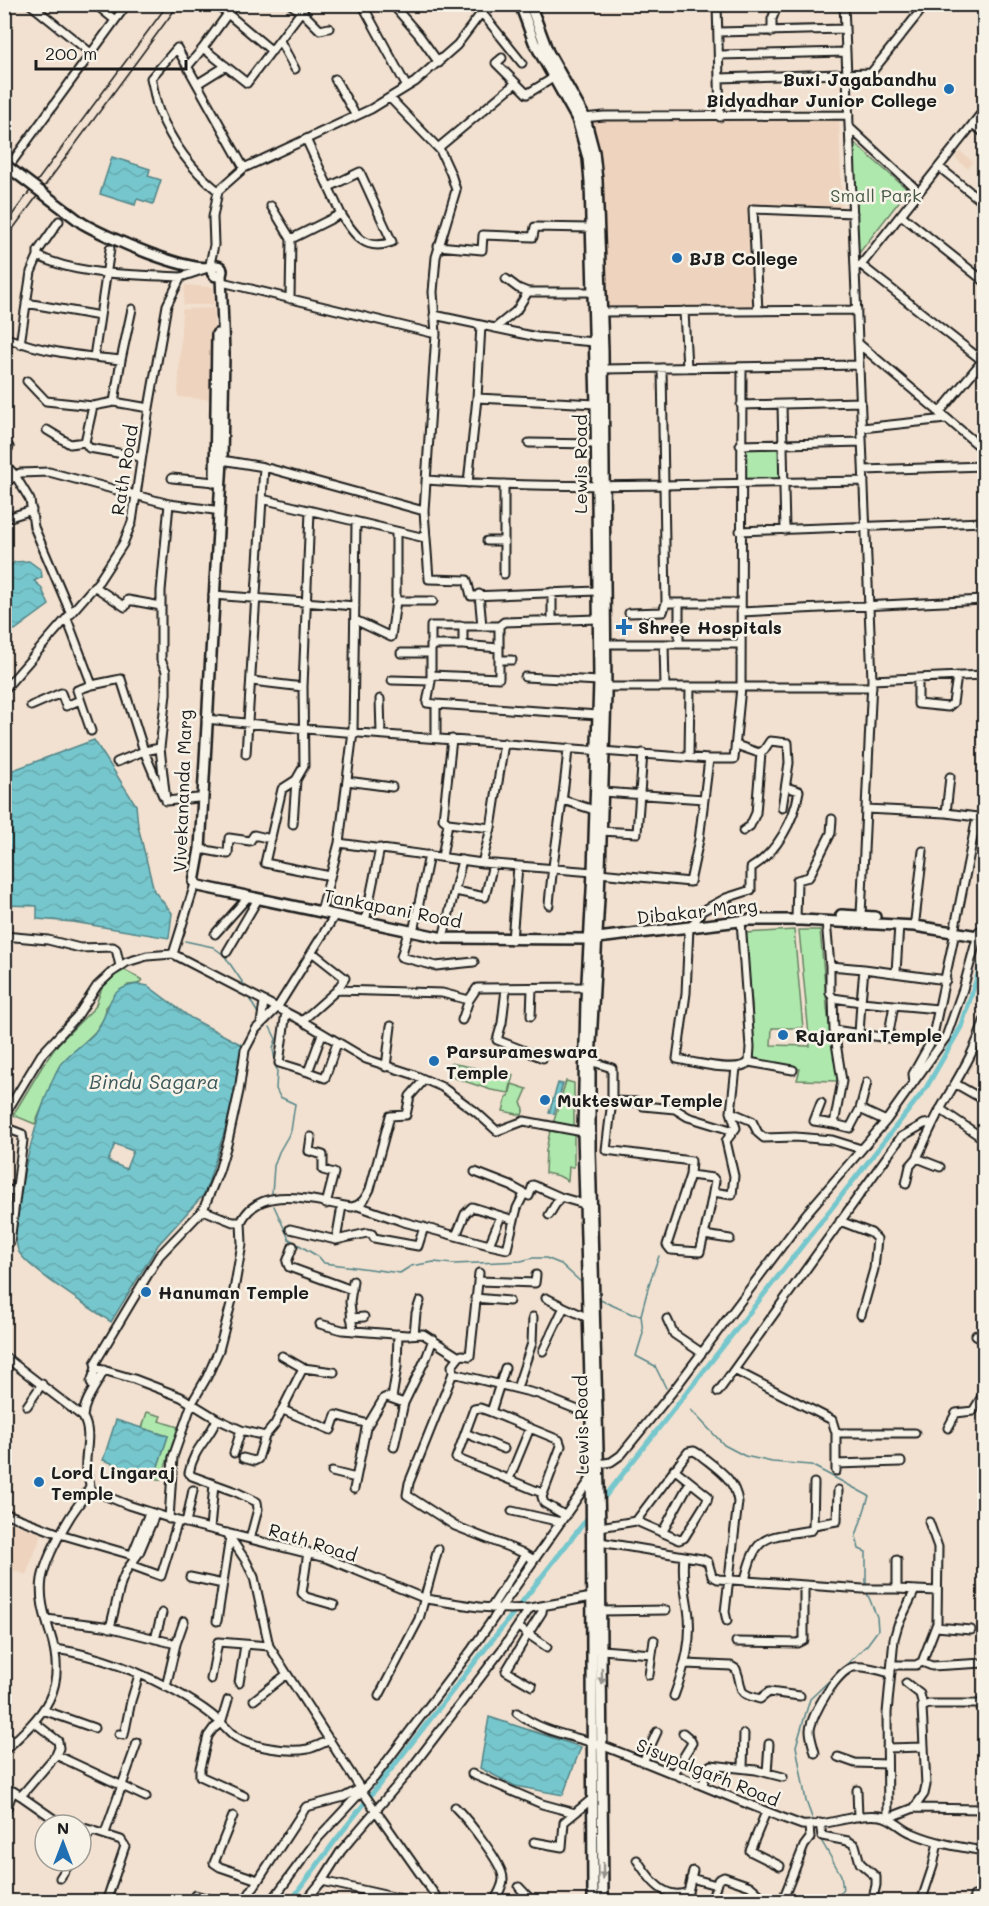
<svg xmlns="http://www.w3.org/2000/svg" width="989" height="1906" viewBox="0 0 989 1906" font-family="Mali,sans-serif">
<defs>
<pattern id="water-waves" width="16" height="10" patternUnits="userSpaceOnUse" patternTransform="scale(1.5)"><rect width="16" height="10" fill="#76c7cd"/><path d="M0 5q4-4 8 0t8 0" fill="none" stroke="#66aaaf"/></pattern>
</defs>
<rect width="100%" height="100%" fill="#f2e1d0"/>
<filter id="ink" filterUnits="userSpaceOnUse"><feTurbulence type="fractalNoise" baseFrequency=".0167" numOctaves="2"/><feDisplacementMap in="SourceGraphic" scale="12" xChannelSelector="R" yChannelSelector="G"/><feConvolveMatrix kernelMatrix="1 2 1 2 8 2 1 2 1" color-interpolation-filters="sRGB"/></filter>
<g filter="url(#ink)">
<!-- built -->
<path fill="#eed4bf" d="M592,121H839L842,211L749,208L755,305L604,307L599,158Z
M960,151L973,162L968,169L955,158Z
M185,285L213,287L214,305H183Z
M214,308V400L178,397L182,309Z
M6,1521L42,1534L26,1575L5,1567Z"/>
<!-- green -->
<path fill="#afe8ad" stroke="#668264" stroke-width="1.5" d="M852,141L908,190L856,257Z
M740,445H784L785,482L740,483Z
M794,930L803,1028H772L771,1045L810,1046L799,930H820L828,1017L839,1081L797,1080L800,1069L752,1060V1005L745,933Z
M125,970L142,980L138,984L128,985L106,1007L105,1017L95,1032L60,1065L35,1124L13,1115L43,1065L58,1044L95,1007L102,988L115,975Z
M450,1063L513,1075L509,1093L491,1090L446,1075Z
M566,1081L574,1083V1128L553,1124Z
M512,1084L527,1089L521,1103L524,1108L522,1115L503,1111L507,1096H509Z
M550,1131L574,1134V1167H569L568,1181L559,1176L545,1173L546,1150Z
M147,1412L161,1416L159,1421L178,1427L161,1480L154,1478L168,1436L142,1428Z"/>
<!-- water -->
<path fill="url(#water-waves)" stroke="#528386" stroke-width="1.5" fill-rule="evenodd" d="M112,157L150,169L148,176L161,180L153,204L137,199L135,205L100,194Z
M29,561L41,570L42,577L34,581L41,587L49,605L15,630L5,628V570L15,562Z
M94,740L136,805L138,826L154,891L172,913L169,938L73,922L37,919V906L5,905V773Z
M138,984L148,986L191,1018L242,1045L231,1111L205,1193L158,1245L111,1322C94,1310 23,1266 18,1250C7,1217 41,1096 60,1065C69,1052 86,1044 96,1031C113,1009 103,989 138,984ZM115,1144L133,1151L126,1169L108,1161Z
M558,1083L563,1084L554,1114L549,1113Z
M116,1420L168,1436L154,1478L103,1460Z
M489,1717L581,1747L563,1795L515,1786L480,1768Z"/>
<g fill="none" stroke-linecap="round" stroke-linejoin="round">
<!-- stream -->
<path stroke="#528386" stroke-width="1.5" d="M185,941L213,947L224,955L245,986
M250,1000L259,1015
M270,1027L276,1039L273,1049L277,1071L276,1089L280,1097L295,1104L291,1131L279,1152L274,1166L272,1194
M274,1206L289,1239L319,1257L324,1263L400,1273L411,1266L434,1262L454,1264L521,1261L533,1258H546L561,1264L582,1283L583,1293
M598,1299L632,1314L641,1315L643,1333L636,1356L655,1366L666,1388
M641,1315L650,1281L659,1256
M691,1410L724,1445L745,1456L772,1462L811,1465L869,1496L856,1536L859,1549L866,1552V1585
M814,1823L806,1801L796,1746L810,1699L867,1645L878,1630L877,1617L867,1593
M816,1827L818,1835L841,1875L843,1890L833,1902"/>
<!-- canal -->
<path stroke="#76c7cd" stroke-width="5" d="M600,1503L926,1088L961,1027L984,956
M290,1902L335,1841L590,1515"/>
<!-- minor casing -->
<g stroke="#1c1c1c" stroke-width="11">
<path id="minor" d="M30,4L92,54
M95,4L115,20
M216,4L272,51
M290,4L302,12L320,30L329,28
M362,4L407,87
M392,4L419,35L439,63
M472,4L482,13L522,63
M717,4L720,117
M844,4L872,680L861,915
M718,32L845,29
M772,32V19L778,4
M280,41L295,69
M203,48L247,83L307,4
M719,55L846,52
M502,58L496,63L527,94L553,78
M188,66L203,48L235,4
M720,78L871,73L926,4
M335,79L356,116
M197,84L226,66
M390,98L440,150L451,174L456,190L436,257L433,292L436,334
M583,118L604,116L849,115
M973,124L984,133
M850,128L919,192
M438,148L516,83
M939,167L984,203
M4,173L127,4
M329,187L360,172L392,242C365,252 354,235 341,214
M218,191C192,170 172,143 159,111C155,101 154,89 151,78L177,48L244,168
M271,206L291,239
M901,215L984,281
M59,221L38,251V256C81,277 135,274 181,277
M438,246L482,250L483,235L533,237L535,227L590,228
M861,265L984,110
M858,266L861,265L984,362
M209,269L214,245L213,217L218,191L244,168L371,109L415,82L457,45L488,4
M506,279L518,288L528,292H593
M222,282L436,334L424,511L264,467L222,460
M290,299L291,239L341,214L306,139
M26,303L100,316
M684,311L687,368
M758,311L753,209L853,213
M601,312L857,310
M434,315L537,337L594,342
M495,328L516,311L528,292
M4,337C42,352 81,356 121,360L114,402L149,408
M20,344L31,272L38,256
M859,344L984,450
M94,357L110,249
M121,360L132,309
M603,369L859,365
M27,381L46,401L93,406
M477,398L596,404
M114,402L93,406L85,442L89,448L141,457
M741,405L861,402
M782,405L785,530
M939,413L983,360
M862,428L946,419
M47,430L70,444L85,442
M4,443L9,447L4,455
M529,443L597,444
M740,445L862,442
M4,463L15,475L30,500L34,527L71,614
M864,470L984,466
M172,478L215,482
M427,480C572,491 719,483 864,481
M4,483L20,473L49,472L169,504
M468,483L477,398L481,325
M504,484V574
M262,499L425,538
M310,511L303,687L304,766L296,780L282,789L265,863L330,876
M424,511L429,579L467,580L471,596L597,591
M4,519L32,510
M740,531L984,522
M487,541H504
M94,586L125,607L128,600L161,606
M552,592V620
M213,595L355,606
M396,601H433
M666,603H741
M679,603V644
M741,612L984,600
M629,613L663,612L666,603L662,368
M67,619L92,685L121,679L144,751L163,796
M355,620L391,637L396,601V531
M482,626H499L504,622L598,619
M606,644H741
M664,644L665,687
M431,645H463V626
M463,645L499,648
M401,653H431V681L427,703L436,704V738
M431,653V626H482L479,594
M499,660H512
M431,675L499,678V626
M525,677L599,681
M918,678V704L948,707L953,703L957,676
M392,680L431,681
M872,680L984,675
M252,681L303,687
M606,687H872
M4,690L99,581L123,544L132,522L149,408L167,305L181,277L205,269
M380,699L381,734
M436,704L598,715
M31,706L61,693L66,706L80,700
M206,719L305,729L709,759H734L741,687L742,367
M91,731L77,690L92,685
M452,739L443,819L448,823L491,828
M736,745L759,753L764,750L770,741L788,743L789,763L782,808
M246,754L264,467
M689,756L690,687
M117,762L144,751L160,748
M347,781L392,787
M602,792L704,799
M198,798L166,801L160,748L166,694V671L161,660V591L169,504L214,510
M563,800L594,810
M866,809L946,813L977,817L984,816
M946,813L950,777
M293,824L296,780
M600,831L637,833L643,753
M743,831L750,826L756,813L761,753
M339,843L482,863L593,872
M200,849L228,854L229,838L250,841L254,835L271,839
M442,857L448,823
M482,863L491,828L504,743
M599,873L690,882L699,840L709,759
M455,891L485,897L493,864
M549,905C553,852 564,801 568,748
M321,912L339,843L353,732L356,522
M796,920L797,880L809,877L831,833L832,819
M915,920L923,851
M741,921L750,1047L749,1062
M826,921L830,966V993L833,998L834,1030L842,1081L834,1124L850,1128L860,1109
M365,922L380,848
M689,927L686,993L677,1059C694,1062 738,1074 749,1062L793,1070
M691,927L702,911L726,898L751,890V868C777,852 794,821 799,791L786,787
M955,927L977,817
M408,932L401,957L436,966L474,962
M413,932L429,855
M215,934L248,897
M4,936L48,940L80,948L113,947L116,949L120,966
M443,938L462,860
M512,940L518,866
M227,952L258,899
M312,952L345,978L337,990L442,993L469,1000L477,988L586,987
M173,954L297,1018L366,1059L412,1074L442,1087L476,1112L497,1131L524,1121L583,1132
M830,966L864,969
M896,972L899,925
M506,989L502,1023L497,1040L543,1058
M833,998L861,1002L859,1034
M938,1009L861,1002L864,969L946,980
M286,1012L279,1063L308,1072L322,1034
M531,1016L532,988
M462,1020L469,1000
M302,1021L337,990
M261,1023L264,1002
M834,1030L888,1038L894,1005
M590,1061L612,1068V1101L606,1150L691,1161L690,1175
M386,1067L391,1026
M308,1072L325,1078L337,1043
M867,1082L860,1109L886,1121
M914,1082L913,1074L932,1040L955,932
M956,1084L984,1100
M612,1101L639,1102L643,1106L675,1109L688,1117L734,1131
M821,1103L814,1121L834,1124
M940,1109L984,1139
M731,1112L752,1121L758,1133L764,1138L795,1137L832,1140L861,1149
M4,1116L41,1055L78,1015L97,986L112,972L127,962L147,956L173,954L195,884
M4,1127L22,1134L23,1140L10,1242
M311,1137L309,1151L323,1155V1170L334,1173L326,1204
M940,1167L917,1158C925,1141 932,1124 941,1108C957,1079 975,1053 984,1021
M475,1172L511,1186L529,1196L533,1185L560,1197L584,1204L589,1201
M690,1175L713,1178L715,1181C711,1205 706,1228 700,1252L671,1250L667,1245Z
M906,1184L910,1166L917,1158
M4,1188L16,1193
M713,1192L732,1195L734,1176L726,1141L736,1128L731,1112L736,1068
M342,1206L336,1240L367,1233L372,1234L374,1238L418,1246L424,1227
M358,1206L404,1222L489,1245
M203,1210L233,1222H241C261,1181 318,1203 352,1207C362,1205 366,1197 370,1189L390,1116L406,1115L410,1096L424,1080
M549,1215L560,1197
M501,1216L489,1245L507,1249L514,1220
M840,1221L871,1233L877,1239L874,1269L861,1315
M290,1229L336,1240
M704,1235L730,1239
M456,1236L465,1214L472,1207L514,1220L517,1208L524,1194
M293,1246L287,1262L289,1267L352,1290
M478,1281L535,1283L536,1275
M475,1298L509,1301
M546,1298L564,1307
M351,1318L364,1317
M667,1319L674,1334L702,1353
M320,1324L342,1330L407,1335L423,1334L459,1357L462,1355L470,1356L479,1273
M353,1331L350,1302L353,1281
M414,1334L416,1313L420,1301
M976,1335L984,1340
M543,1351L564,1307L588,1318
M4,1356L83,1417C93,1435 84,1452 86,1471C87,1477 90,1480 90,1486C85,1497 77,1506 70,1517C59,1535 46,1558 42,1579C39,1598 45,1616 50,1633C69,1690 44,1714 4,1751
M282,1356L303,1368L334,1372
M459,1357L452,1366L453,1373L538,1394L593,1416
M734,1370L832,1420L836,1433V1471
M453,1373L409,1483L407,1495L455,1526L521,1552L534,1560
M93,1387L91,1382L96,1368
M517,1388L532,1343L533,1317
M718,1392L901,1137L924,1124L933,1123
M392,1398L397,1367L398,1334
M27,1406L42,1384
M283,1410L331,1430L336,1415L368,1424
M491,1412L505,1368
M83,1417C84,1399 97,1386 104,1370
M217,1419C208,1441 194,1447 189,1473L192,1476L236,1492L257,1502L258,1509L250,1539
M948,1428L956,1413L973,1411L984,1393
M465,1433L504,1449
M836,1433H915
M265,1436L241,1430L217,1419L181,1397L134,1379L96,1368L95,1363L159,1256L203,1210L219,1171L228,1141L239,1091L245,1050L256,1029L277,1008L335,915
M394,1447L404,1403L427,1356L433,1339
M234,1453L241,1430
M243,1458L254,1461L258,1459L265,1436L275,1424L303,1368
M599,1464L611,1462L621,1455L673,1391L806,1214L886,1121L946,1037L963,989L979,931
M836,1464L901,1462
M332,1472L356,1478
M509,1479L530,1428
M89,1489L128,1505L178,1521L326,1558L426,1599L479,1607L510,1609L530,1608L592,1597
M354,1489L366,1428L384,1398L387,1397L404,1403
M542,1493L456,1458L474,1409L480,1408L491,1412L559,1440L561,1446L542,1497L544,1503L566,1516
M512,1511L561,1522
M4,1513L60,1534L132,1555L149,1513
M169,1519L173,1457L192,1403L207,1377L219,1350L233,1296L242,1244L241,1222
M636,1521L675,1538L679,1540L684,1538L707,1501L708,1496L674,1469
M186,1523L193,1490
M814,1525L837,1521L838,1490
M600,1527L636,1521L688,1452L694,1451L699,1454C717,1469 735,1478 738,1502L725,1612L727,1621
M210,1529L214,1484
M227,1533L246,1561L254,1577L269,1646L364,1794L440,1902
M662,1533L690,1482
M600,1542L702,1559L708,1562L712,1576L718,1579L863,1589H897L937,1591
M308,1552L302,1593L306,1597L334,1605
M897,1560V1589
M131,1565L161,1576L178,1521
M190,1577L223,1584
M745,1581C755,1531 768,1538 812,1530L813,1527L814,1483
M543,1606L542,1612L528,1634L547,1647
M491,1608L525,1555
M601,1611L666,1610
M46,1619L104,1626L176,1644
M217,1621L230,1537
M518,1627L528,1634L506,1671L532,1686
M936,1627L971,1630
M110,1628L121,1583L126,1571L139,1553L155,1515
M155,1639L162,1613
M736,1642L798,1643L804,1640V1585
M56,1649C100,1656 146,1674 185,1697C197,1704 209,1712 219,1721C225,1726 230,1733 236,1737C253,1747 289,1753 308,1749C316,1747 323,1743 330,1740
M602,1650L652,1654
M922,1662L932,1666L984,1663
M686,1664L731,1666L736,1669C745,1692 734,1692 760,1699L769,1692L800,1696
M893,1665H916L922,1662L937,1623L938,1547L929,1522
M649,1675L654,1640
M211,1679L218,1642L269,1646
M239,1683L245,1645
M906,1683L920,1694L923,1706
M166,1687L176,1644L184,1621
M379,1696L419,1619L438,1549
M674,1696C685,1666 693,1640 688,1608C685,1590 682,1574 684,1556
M228,1700L221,1723L213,1729L208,1736L200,1768V1776L244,1796
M254,1700L287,1674
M43,1710L94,1728
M517,1713C544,1734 577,1736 606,1747C672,1772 736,1801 802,1825C827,1827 853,1813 880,1816C892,1817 901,1829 912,1833C935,1843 960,1847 984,1851
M34,1722L58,1741L59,1748L56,1755L21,1796L54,1819L75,1825
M4,1733L14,1742
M119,1734L124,1735L131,1701L139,1675
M887,1748L924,1747
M815,1753C813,1745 810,1737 810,1730C812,1714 838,1669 854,1667C866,1665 880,1671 891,1673
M56,1755L146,1797
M838,1757L855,1763L887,1764
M643,1762L657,1732
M743,1768L744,1734
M767,1773L769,1744
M472,1774L542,1804L575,1813L593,1798
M673,1774L692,1743L690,1739L683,1733
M703,1785L707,1768L711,1765L756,1770L783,1777
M857,1790L858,1817
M455,1807C466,1818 504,1865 503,1879C503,1887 497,1895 494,1902
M914,1808L924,1794L926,1785L922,1707L929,1704H984
M766,1812L750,1851L780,1866
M4,1816L13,1791L21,1796
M233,1816L214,1863L220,1867L258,1880
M888,1818L887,1713L894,1639L898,1625L915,1590
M888,1818L914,1808L984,1809
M820,1823L822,1836L848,1841L855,1845L860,1863L876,1877V1885L872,1902
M81,1827L121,1840L125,1846L106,1902
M105,1833L137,1743
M534,1842L562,1847L564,1822L575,1813
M81,1846L92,1830
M637,1860C648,1876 663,1902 688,1892L693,1871
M60,1878L71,1861
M691,1878L716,1885
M322,1881L416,1902
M519,1887L533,1902
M195,1895L221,1902
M244,1902L306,1807L344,1797L361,1788
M271,1902L319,1837L375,1777L472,1649L590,1480
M305,1902L322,1881L341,1851L406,1775L503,1648L530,1608
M711,1902L718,1880L724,1877L750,1886L768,1902
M782,1902L804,1846L810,1838L809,1826
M921,1902L933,1866L938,1842
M973,1902L974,1896"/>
</g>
<!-- major casing -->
<g stroke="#1c1c1c" stroke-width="14">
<path id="major" d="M520,4L534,42L577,119L588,158L590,182L596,404L599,681L593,872L586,1000L583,1132L591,1415L593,1902
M530,4L548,52L585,118L594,152L597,180L603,351L606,695L599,898L590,1061V1150L600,1527L603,1902
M82,223C104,236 193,276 215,266
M212 271a5 5 0 1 1 10 0a5 5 0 1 1-10 0Z
M215,482L217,334
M194,882L199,886L443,938L589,939L748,920H801L915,926L984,937
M194,882L200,849L222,460L224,354L221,275
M841,915L875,917"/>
</g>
<!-- minor -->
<use href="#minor" stroke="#f7f3e8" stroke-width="7"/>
<!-- major -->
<use href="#major" stroke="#f7f3e8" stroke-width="9"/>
<!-- rail -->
<path stroke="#1c1c1c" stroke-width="1.5" d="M4,226L168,4
M4,241L179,4"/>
<!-- major-bridge casing -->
<g stroke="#1c1c1c" stroke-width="14" stroke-linecap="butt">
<path id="major-bridge" d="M4,164L82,223"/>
</g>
<!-- major-bridge -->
<use href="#major-bridge" stroke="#f7f3e8" stroke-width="9"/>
</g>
<!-- one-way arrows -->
<defs><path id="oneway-solid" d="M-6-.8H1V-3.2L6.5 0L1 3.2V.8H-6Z" transform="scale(1.5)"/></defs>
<g fill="#94928c">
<use href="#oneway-solid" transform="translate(602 1676) rotate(89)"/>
<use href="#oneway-solid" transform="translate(603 1871) rotate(91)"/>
</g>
</g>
<!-- markers -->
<g fill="#1f6fb2" stroke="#f7f3e8" stroke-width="2">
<circle cx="949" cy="89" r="6"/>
<circle cx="677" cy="258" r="6"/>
<path d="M621 618h6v6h6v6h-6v6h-6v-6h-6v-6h6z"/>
<circle cx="783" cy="1035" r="6"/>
<circle cx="434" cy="1061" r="6"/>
<circle cx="545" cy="1100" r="6"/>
<circle cx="146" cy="1292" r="6"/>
<circle cx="39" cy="1482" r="6"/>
</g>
<g text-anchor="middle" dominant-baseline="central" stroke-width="5" stroke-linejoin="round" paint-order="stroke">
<!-- poi labels -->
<g font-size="18" font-weight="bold" fill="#1c1c1c" stroke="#f7f3e8" text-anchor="start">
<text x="937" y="79" text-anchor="end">Buxi Jagabandhu<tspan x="937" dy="21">Bidyadhar Junior College</tspan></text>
<text x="689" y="258">BJB College</text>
<text x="638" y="627">Shree Hospitals</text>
<text x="795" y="1035">Rajarani Temple</text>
<text x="446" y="1051">Parsurameswara<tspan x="446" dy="21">Temple</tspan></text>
<text x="557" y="1100">Mukteswar Temple</text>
<text x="158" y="1292">Hanuman Temple</text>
<text x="51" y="1472">Lord Lingaraj<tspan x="51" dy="21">Temple</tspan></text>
</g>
<!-- park labels -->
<g font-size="18" fill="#485948" stroke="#f7f3e8">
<text x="876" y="195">Small Park</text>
</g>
<!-- street labels -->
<g font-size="18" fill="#1c1c1c" stroke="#f7f3e8">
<text transform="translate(580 464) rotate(-90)">Lewis Road</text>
<text transform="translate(124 470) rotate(-81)">Rath Road</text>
<text transform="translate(182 791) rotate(-88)">Vivekananda Marg</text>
<text transform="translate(393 908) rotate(11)">Tankapani Road</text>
<text transform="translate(697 911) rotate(-6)">Dibakar Marg</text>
<text transform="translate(581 1425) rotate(-91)">Lewis Road</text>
<text transform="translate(313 1542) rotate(17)">Rath Road</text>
<text transform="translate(708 1772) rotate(22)">Sisupalgarh Road</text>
</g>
<!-- water labels -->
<g font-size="20" font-style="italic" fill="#3c585a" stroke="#f7f3e8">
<text x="154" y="1081">Bindu Sagara</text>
</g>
</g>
<!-- margin -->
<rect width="989" height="1906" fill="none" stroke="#f7f3e8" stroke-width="24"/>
<rect x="12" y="12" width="965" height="1882" fill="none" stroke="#1c1c1c" stroke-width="2" filter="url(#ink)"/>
<!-- north arrow -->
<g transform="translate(63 1843)"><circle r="28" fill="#f7f3e8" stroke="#9f9d96" stroke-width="1.5"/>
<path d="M0-4.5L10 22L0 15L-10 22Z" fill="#1f6fb2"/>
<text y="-9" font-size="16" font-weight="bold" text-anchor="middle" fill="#1c1c1c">N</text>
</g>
<!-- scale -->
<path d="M36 60v9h150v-9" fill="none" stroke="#1c1c1c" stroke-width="3"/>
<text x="45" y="60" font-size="18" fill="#1c1c1c" stroke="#f7f3e8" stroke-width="4.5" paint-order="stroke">200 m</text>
</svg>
